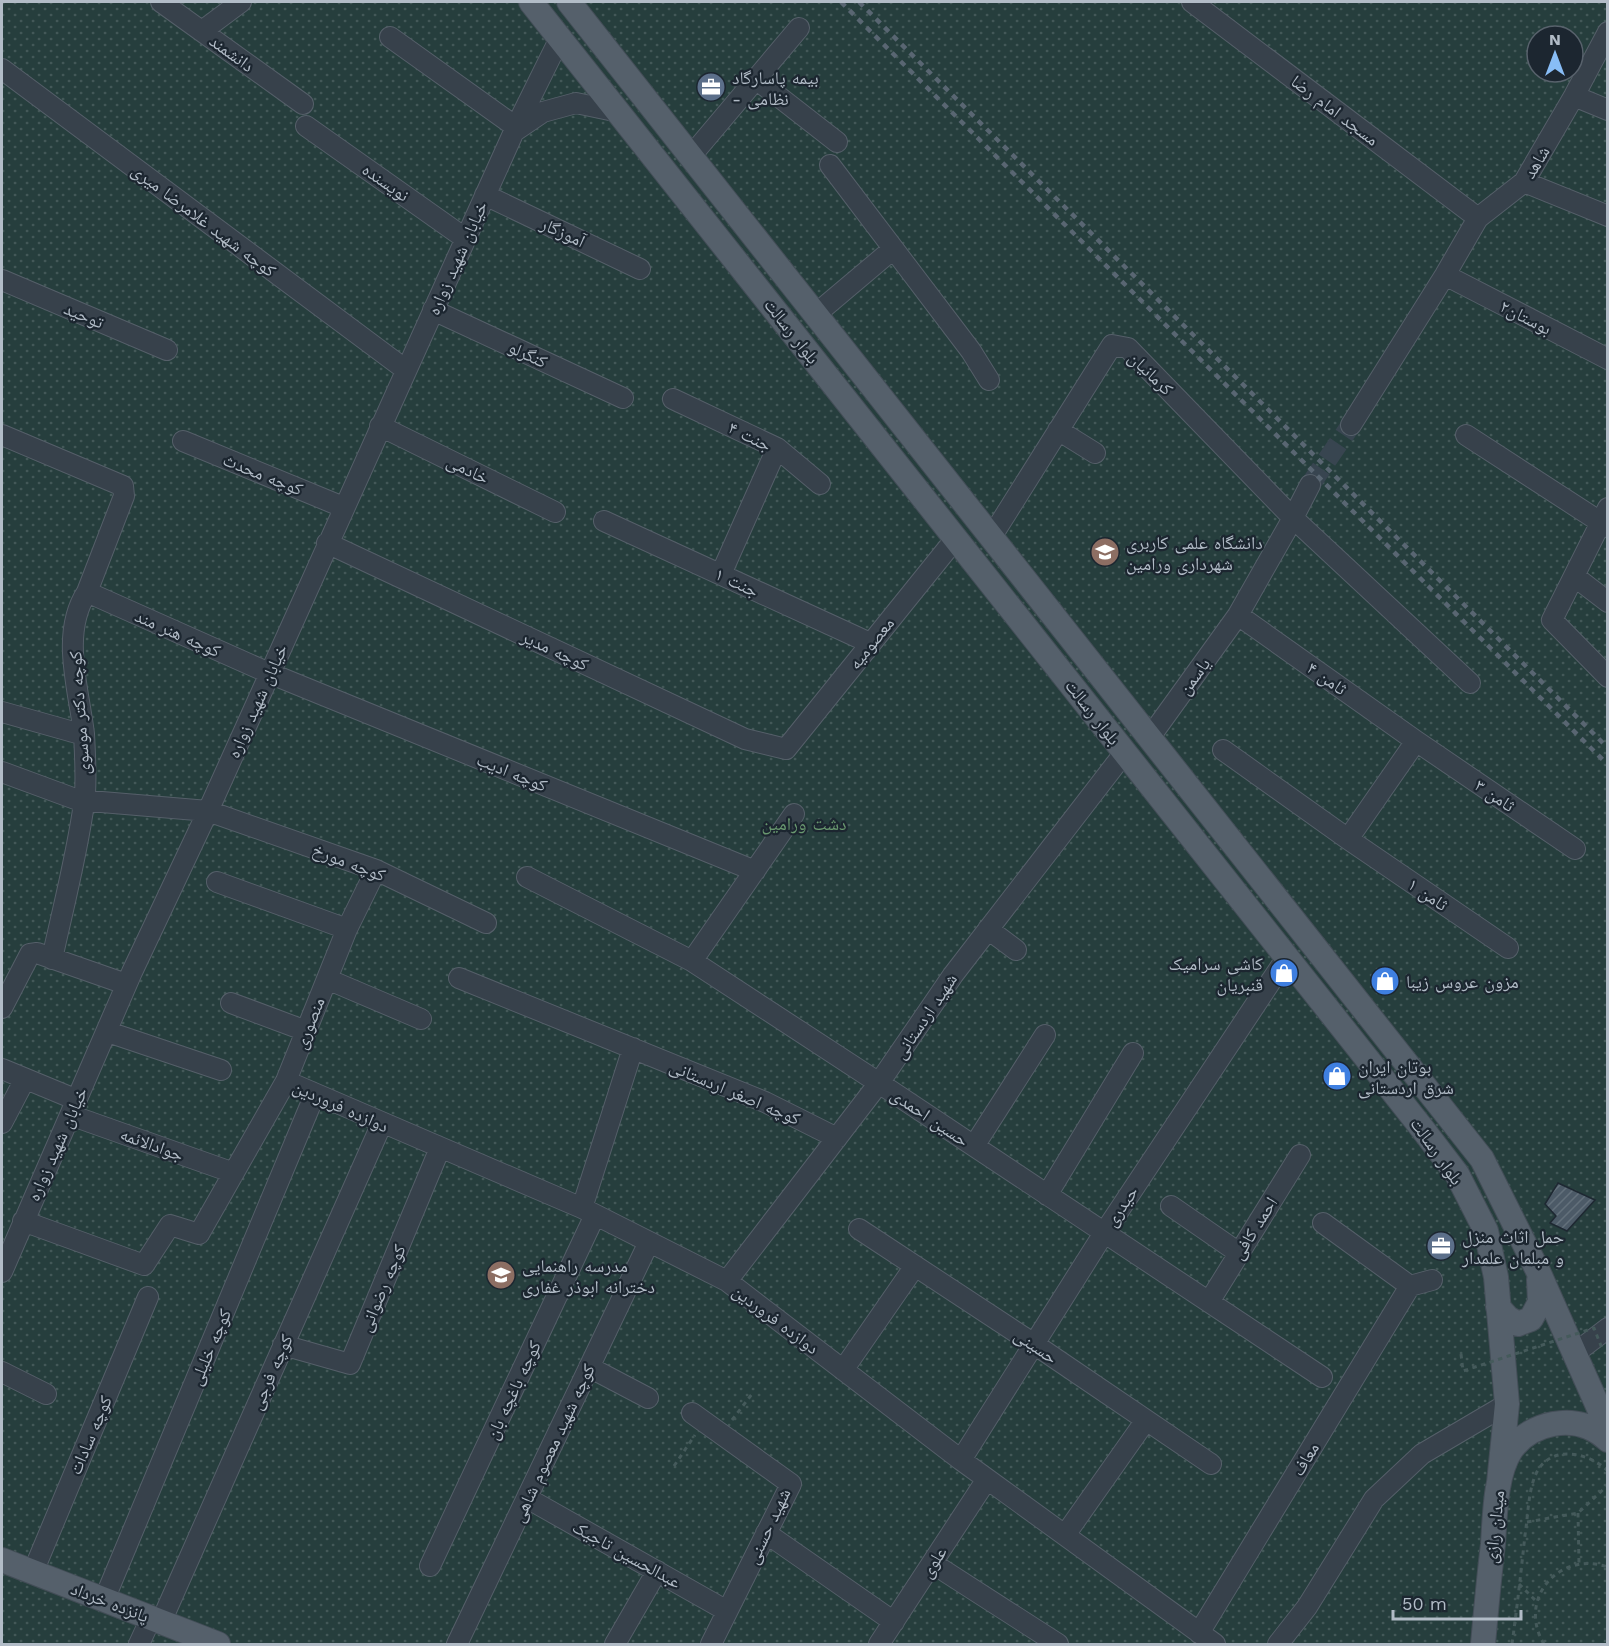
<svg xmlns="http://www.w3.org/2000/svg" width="1609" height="1646" viewBox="0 0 1609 1646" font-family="'Work Sans','Noto Naskh Arabic',sans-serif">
<defs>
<pattern id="park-dots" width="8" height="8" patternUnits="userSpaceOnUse" patternTransform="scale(1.5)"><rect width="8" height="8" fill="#263e3d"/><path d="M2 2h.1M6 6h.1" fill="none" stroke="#435858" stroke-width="1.8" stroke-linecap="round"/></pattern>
<pattern id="building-hatch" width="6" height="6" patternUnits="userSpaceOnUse" patternTransform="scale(1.5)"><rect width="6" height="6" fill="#4c5a67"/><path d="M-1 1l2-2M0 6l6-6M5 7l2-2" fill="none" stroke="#63707b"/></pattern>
</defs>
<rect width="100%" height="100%" fill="#23303b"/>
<!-- park -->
<path fill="url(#park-dots)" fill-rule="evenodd" d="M2,2H1607V1644H2ZM1537,36H1573V72H1537Z"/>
<!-- building -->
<path fill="url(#building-hatch)" stroke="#1e2832" stroke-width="1.5" d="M1558,1183L1595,1200L1567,1231L1550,1223L1556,1216L1545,1204Z"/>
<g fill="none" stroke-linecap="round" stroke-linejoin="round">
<!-- minor-tunnel -->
<path stroke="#384550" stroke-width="20" stroke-dasharray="20 10" stroke-linecap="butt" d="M1310,485L1351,425"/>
<!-- minor casing -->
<g stroke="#555f69" stroke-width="22">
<path id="minor" d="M161,2L303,104
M1192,2L1478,218
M202,31L241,2
M390,37L516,127
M2,69L406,370
M756,79L837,142
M1574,96L1608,110
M306,126L466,239
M515,131L543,112L576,103L619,112
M691,156L799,28
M830,165L971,351L989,380
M1524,182L1608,216
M485,195L640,269
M1445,275L1608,359
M2,280L167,350
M433,310L623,398
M816,314L893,249
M673,399L777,448L820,484
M1351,425L1445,275L1478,218L1524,182L1574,96L1608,32
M380,426L555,512
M1058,430L1095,453
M2,435L123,486L124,496L87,592C60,633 79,690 84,734C85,753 87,785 84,803C77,855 63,908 52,959
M1466,435L1608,527
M183,441L343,507
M1608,508L1552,620L1608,677
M604,521L870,643
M992,536L1112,345L1128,348L1293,518L1470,683
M327,543L745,739L786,749L956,538
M721,574L777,448
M1574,576L1608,602
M87,592L269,673L755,871
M1238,615L1416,741L1575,849
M2,712L84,735
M1150,737L1238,615L1293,518L1310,485
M1223,750L1348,839L1508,948
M2,772L78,800L208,811L376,870L486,923
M1348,839L1416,741
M527,877L692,961L879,1083L1322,1377
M217,882L347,929
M988,929L1016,950
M692,961L794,814
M459,978L765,1102L837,1138
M327,979L421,1019
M231,1003L306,1031
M2,1008L30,954L37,953L120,982
M108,1032L221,1070
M2,1069L77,1100
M286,1081L582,1208L727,1281L961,1460L1215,1644
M70,1115L234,1173
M2,1123L25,1079
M974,1146L1045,1035
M1047,1195L1133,1053
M1171,1206L1239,1253
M582,1208L633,1048
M23,1221L144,1265L170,1225L199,1234L286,1081L347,929L376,870
M1323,1223L1410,1286L1432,1280
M859,1229L1034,1344L1211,1464
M2,1272L132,972L208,811L516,127L560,38
M727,1281L879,1083L953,975L1125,752
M1209,1302L1300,1155
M283,1345L350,1364L440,1148
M1574,1354L1608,1328
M589,1367L648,1398
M843,1370L915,1266
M2,1372L46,1394
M692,1413L791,1484L711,1644
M961,1460L1104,1233L1287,957
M527,1498L727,1611
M766,1533L894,1622
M1065,1535L1146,1420
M932,1563L1058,1644
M430,1566L595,1215
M33,1572L148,1297
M104,1600L315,1094
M161,1622L382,1123
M1199,1633L1410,1286
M139,1644L151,1618
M457,1644L649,1242
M615,1644L657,1571
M879,1644L987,1479
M1278,1644L1307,1607L1374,1499L1422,1454L1507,1404"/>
</g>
<!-- major casing -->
<g stroke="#434d57" stroke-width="26">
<path id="major" d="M531,2L1421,1127L1457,1174L1486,1231L1496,1277L1507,1404L1499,1483
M569,2L1482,1159L1538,1271L1608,1429
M1498,1307L1508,1318L1518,1324L1531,1319L1540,1302L1539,1280
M2,1560L218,1644
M1483,1644C1486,1611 1489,1577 1493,1544C1495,1515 1495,1475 1511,1450C1521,1436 1537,1427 1553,1424C1574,1420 1592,1425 1608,1440"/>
</g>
<!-- path -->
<path stroke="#455a5b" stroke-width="3" stroke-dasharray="4.5 4.5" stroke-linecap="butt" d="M732,1420L752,1394
M674,1466L695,1435
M1578,1513L1579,1563
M1527,1522L1578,1513L1608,1485
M1519,1584L1537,1602
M1512,1644C1517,1608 1521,1572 1525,1535C1528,1516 1528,1494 1535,1476C1548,1444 1587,1451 1608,1471
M1544,1644C1517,1600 1558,1550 1608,1567"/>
<!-- minor -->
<use href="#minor" stroke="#37414b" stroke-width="20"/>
<!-- major -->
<use href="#major" stroke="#55606b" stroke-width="24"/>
<!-- rail -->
<path stroke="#596672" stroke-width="4.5" stroke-dasharray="6 6" stroke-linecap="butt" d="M841,2L1608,765
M859,2L1608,748"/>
<!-- path-bridge -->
<path stroke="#455a5b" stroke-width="3" stroke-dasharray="4.5 4.5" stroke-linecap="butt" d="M1461,1354L1463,1371L1594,1328L1603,1351"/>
</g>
<!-- icons -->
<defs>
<g id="office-disc" transform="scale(1.5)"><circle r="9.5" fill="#5c6f8a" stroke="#1c2630"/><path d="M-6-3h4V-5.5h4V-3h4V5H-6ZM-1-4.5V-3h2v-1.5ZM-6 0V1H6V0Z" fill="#fff"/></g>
<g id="university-disc" transform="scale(1.5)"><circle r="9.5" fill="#8d6e63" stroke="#1c2630"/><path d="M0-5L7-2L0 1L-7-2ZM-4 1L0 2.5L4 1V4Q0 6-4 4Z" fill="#fff"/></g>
<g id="shop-disc" transform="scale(1.5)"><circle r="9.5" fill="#3f7fe0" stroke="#1c2630"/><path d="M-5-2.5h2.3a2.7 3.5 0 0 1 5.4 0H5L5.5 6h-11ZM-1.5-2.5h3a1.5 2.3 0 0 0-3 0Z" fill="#fff"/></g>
<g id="school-disc" transform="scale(1.5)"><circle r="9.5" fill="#8d6e63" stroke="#1c2630"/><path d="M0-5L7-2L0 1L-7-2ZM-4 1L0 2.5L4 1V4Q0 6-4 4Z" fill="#fff"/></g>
</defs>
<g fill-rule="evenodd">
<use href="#office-disc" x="711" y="87"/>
<use href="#university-disc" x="1105" y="552"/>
<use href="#shop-disc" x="1284" y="973"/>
<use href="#shop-disc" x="1385" y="981"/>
<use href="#shop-disc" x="1337" y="1076"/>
<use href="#office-disc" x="1441" y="1246"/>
<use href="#school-disc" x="501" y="1275"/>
</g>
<g text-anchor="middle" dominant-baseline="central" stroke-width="4.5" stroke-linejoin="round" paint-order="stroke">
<!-- street labels -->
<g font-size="18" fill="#b2bcc7" stroke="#1c2630">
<text transform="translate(232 53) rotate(36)">دانشمند</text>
<text transform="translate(1335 110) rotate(37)">مسجد امام رضا</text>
<text transform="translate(1536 162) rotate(-59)">شاهد</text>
<text transform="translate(386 182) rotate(35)">نویسنده</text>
<text transform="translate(204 220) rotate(37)">کوچه شهید غلامرضا میری</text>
<text transform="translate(563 232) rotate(25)">آموزگار</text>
<text transform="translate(457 258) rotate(-66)">خیابان شهید زواره</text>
<text transform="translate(84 315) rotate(23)">توحید</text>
<text transform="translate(1526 317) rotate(27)">بوستان۲</text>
<text transform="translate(792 331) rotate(52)">بلوار رسالت</text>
<text transform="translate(528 354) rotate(25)">کنگرلو</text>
<text transform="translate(1151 373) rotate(44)">کرمانیان</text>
<text transform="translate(750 436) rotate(26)">جنت ۴</text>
<text transform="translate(468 469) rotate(26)">خادمی</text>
<text transform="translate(263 474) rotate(22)">کوچه محدث</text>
<text transform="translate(737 582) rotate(25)">جنت ۱</text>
<text transform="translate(178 633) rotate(24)">کوچه هنر مند</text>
<text transform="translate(871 643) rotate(-51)">معصومیه</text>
<text transform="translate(555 650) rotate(25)">کوچه مدیر</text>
<text transform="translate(1194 676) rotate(-54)">یاسمن</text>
<text transform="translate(1327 678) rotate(35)">ثامن ۴</text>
<text transform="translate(257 701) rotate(-66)">خیابان شهید زواره</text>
<text transform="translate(1093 712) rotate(52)">بلوار رسالت</text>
<text transform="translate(79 713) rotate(-94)">کوچه دکتر موسوی</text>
<text transform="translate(512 772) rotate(22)">کوچه ادیب</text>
<text transform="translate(1495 795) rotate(34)">ثامن ۳</text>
<text transform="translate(349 862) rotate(21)">کوچه مورخ</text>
<text transform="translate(1428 894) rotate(34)">ثامن ۱</text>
<text transform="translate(925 1016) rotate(-56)">شهید اردستانی</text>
<text transform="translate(309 1023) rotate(-68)">منصوری</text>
<text transform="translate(735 1092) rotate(23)">کوچه اصغر اردستانی</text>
<text transform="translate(341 1106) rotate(24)">دوازده فروردین</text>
<text transform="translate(930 1117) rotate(34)">حسین احمدی</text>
<text transform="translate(57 1144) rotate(-66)">خیابان شهید زواره</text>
<text transform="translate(152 1144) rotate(20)">جوادالائمه</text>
<text transform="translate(1437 1151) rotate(55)">بلوار رسالت</text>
<text transform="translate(1121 1206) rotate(-56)">حیدری</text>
<text transform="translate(1254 1228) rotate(-58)">احمد کافی</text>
<text transform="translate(382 1288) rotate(-67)">کوچه رضوانی</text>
<text transform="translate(776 1319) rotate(37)">دوازده فروردین</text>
<text transform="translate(1036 1346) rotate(34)">حسینی</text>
<text transform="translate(210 1347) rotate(-67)">کوچه خلیلی</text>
<text transform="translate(271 1372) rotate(-66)">کوچه فرجی</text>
<text transform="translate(513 1390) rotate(-65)">کوچه باغچه بان</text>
<text transform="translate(90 1435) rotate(-67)">کوچه سادات</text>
<text transform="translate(553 1443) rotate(-65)">کوچه شهید معصوم شاهی</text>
<text transform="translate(1305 1459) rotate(-59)">معاف</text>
<text transform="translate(768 1526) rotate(-65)">شهید حسنی</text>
<text transform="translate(1494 1527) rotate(-84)">میدان رازی</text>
<text transform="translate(627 1554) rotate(29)">عبدالحسین تاجیک</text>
<text transform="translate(933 1562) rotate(-57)">علوی</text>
<text transform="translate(110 1602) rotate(21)">پانزده خرداد</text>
</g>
<!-- poi labels -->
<g font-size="18" fill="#b2bcc7" stroke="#1c2630" text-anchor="start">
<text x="732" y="77">بیمه پاسارگاد<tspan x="732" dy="21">- نظامی</tspan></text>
<text x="1126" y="542">دانشگاه علمی کاربری<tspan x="1126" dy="21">شهرداری ورامین</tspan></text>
<text x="1263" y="963" text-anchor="end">کاشی سرامیک<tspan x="1263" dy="21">قنبریان</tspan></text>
<text x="1406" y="981">مزون عروس زیبا</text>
<text x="1358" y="1066">بوتان ایران<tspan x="1358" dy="21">شرق اردستانی</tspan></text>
<text x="1462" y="1236">حمل اثاث منزل<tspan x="1462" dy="21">و مبلمان علمدار</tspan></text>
<text x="522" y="1265">مدرسه راهنمایی<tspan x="522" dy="21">دخترانه ابوذر غفاری</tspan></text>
</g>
<!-- park labels -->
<g font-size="18" fill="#69986f" stroke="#1c2630">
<text x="804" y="823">دشت ورامین</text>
</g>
</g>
<!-- border -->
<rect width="1609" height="1646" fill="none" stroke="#b2bcc7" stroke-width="6"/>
<!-- north arrow -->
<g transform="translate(1555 54)"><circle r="28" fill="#1c2630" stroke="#58626c" stroke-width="1.5"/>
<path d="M0-4.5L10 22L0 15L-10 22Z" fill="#88bdf6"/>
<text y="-9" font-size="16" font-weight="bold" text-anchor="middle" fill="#b2bcc7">N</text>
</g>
<!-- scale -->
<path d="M1393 1610v9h128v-9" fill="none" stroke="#b2bcc7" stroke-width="3"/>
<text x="1402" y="1610" font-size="18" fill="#b2bcc7" stroke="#1c2630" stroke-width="4.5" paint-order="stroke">50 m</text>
</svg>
